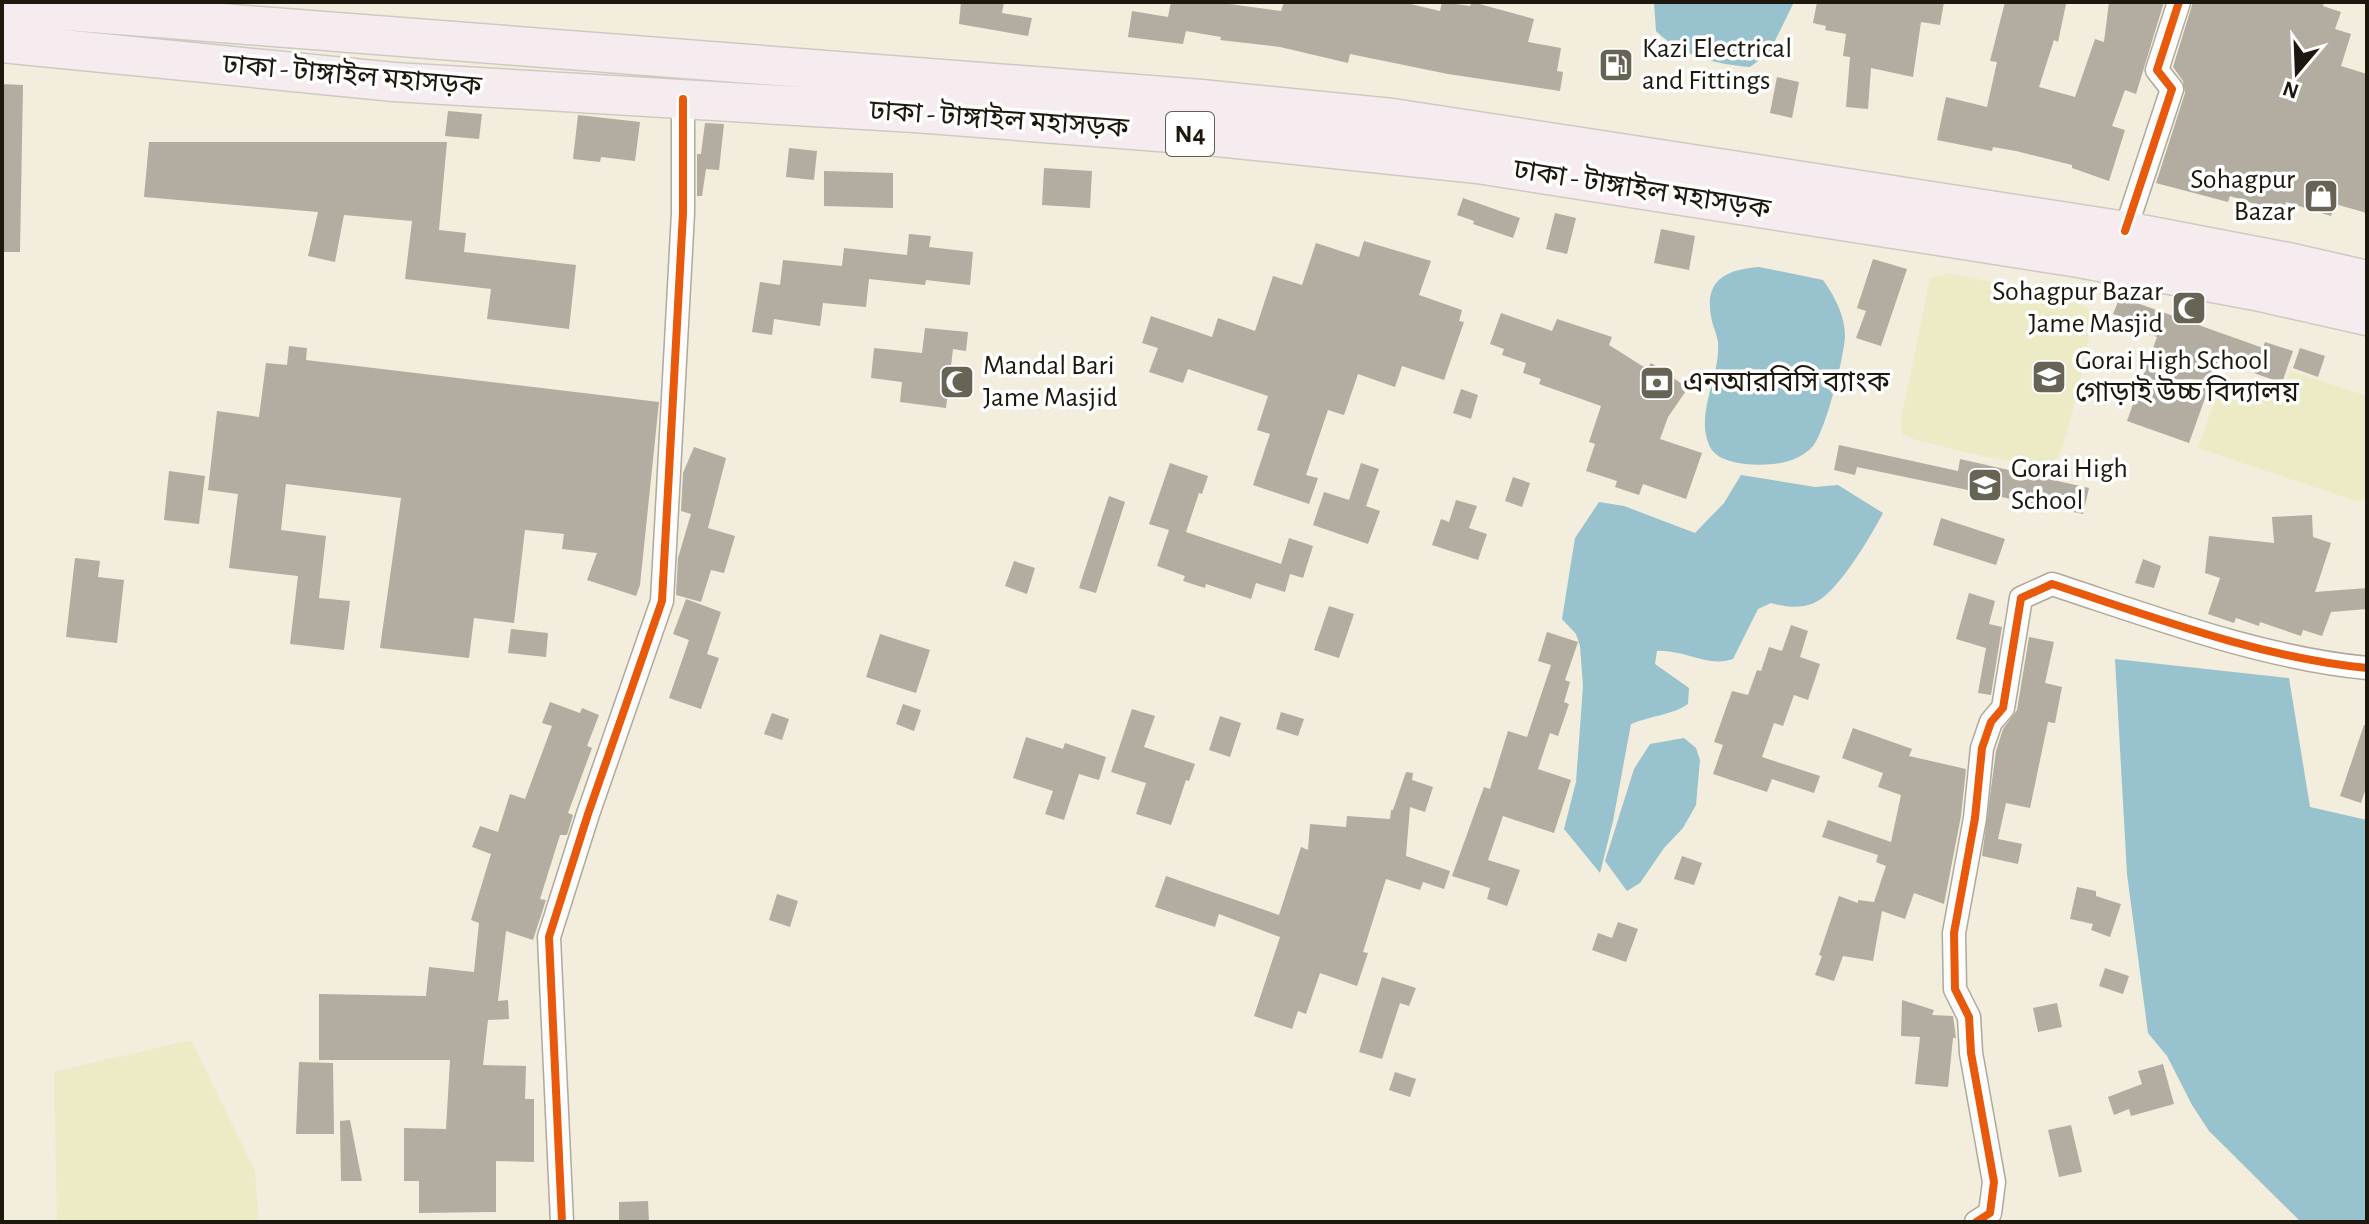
<svg xmlns="http://www.w3.org/2000/svg" width="2369" height="1224" viewBox="0 0 2369 1224" font-family="'Alegreya Sans','Noto Sans Bengali',sans-serif">
<rect width="100%" height="100%" fill="#f2eddc"/>
<!-- green -->
<path fill="#ecebc6" d="M1951,273L2058,297L2086,306C2087,307 2090,316 2091,318C2093,335 2066,445 2056,461C2034,472 1944,446 1916,440L1902,434L1901,420L1930,278Z
M2290,371L2367,396V500L2356,501L2198,448L2224,375L2278,390L2286,382Z
M191,1040L255,1171L259,1222H57L54,1072Z"/>
<!-- water -->
<path fill="#98c2cd" d="M1654,2H1794L1769,53L1750,67C1715,64 1681,56 1656,31Z
M1759,267L1823,280C1834,295 1845,316 1845,335C1845,354 1825,433 1813,446C1796,465 1768,466 1745,464C1732,462 1715,459 1709,445C1695,411 1721,376 1718,342C1717,337 1715,330 1713,325C1702,284 1720,270 1759,267Z
M1741,475L1815,487L1838,485L1883,513C1871,536 1837,594 1814,603C1799,609 1786,607 1771,603L1758,609L1733,659C1708,668 1683,649 1657,651L1655,664L1689,688L1688,704C1672,715 1650,716 1631,724L1613,821L1600,873L1564,829L1576,782L1583,686L1580,646L1576,634L1562,619L1575,538L1599,502L1624,506L1695,533L1724,503Z
M2115,659L2289,678L2310,807L2367,820V1222H2301L2209,1131L2192,1105L2167,1056L2148,1033L2127,874Z
M1684,738L1696,748L1700,760L1696,805L1683,828L1664,848L1640,883L1627,891L1605,861L1634,769L1650,744Z"/>
<!-- building -->
<path fill="#b3aca0" d="M961,2H1004L1002,13L1032,18L1028,36L959,24Z
M1171,2H1215L1281,11L1284,2H1402L1440,11L1442,2L1470,6L1472,2L1534,19L1528,42L1561,48L1557,71L1563,72L1560,91L1448,74L1350,54L1348,63L1280,47L1220,40L1221,37L1186,31L1183,44L1128,37L1132,11L1168,17Z
M1817,2H1944L1940,25L1921,22L1913,77L1871,68L1868,109L1846,107L1850,57L1843,56L1846,34L1825,30L1826,26L1813,23Z
M2005,2L2066,4L2058,42L2054,40L2039,87L2075,97L2095,39L2104,42L2109,2H2164L2136,94L2125,90L2112,126L2125,130L2109,181L2072,168V165L2016,151L1993,147L1992,151L1937,140L1946,97L1987,107L1997,62L1990,61Z
M2193,2H2324L2323,6L2341,12L2335,29L2351,34L2341,66L2367,74V213L2335,204L2331,216L2286,202L2283,213L2230,196L2228,202L2156,183L2185,93L2183,81L2173,67Z
M1777,77L1799,82L1792,118L1770,113Z
M2,84L23,85L20,252H2Z
M448,111L482,114L479,139L445,136Z
M578,115L640,122L635,161L601,157L600,162L573,159Z
M705,123L724,124L719,170L706,169L702,196H697V154H701Z
M149,142H447L439,230L466,233L464,252L576,265L569,329L487,319L491,289L405,279L412,221L344,215L335,262L308,256L318,212L144,197Z
M789,148L817,151L814,180L786,177Z
M1044,168L1092,171L1090,208L1042,205Z
M824,171L893,173V208L824,206Z
M1463,198L1520,218L1513,238L1473,224L1474,221L1457,215Z
M1555,213L1576,218L1567,254L1546,249Z
M1661,229L1695,236L1689,270L1654,263Z
M909,234L931,236L929,247L973,252L970,285L926,280L925,285L869,279L866,307L823,303L820,326L774,319L772,335L752,332L760,282L780,285L783,260L842,266L844,248L907,255Z
M1364,241L1431,261L1419,295L1462,310L1459,321L1464,322L1444,380L1402,366L1395,387L1358,374L1344,415L1328,410L1306,475L1318,478L1309,504L1253,485L1270,434L1257,430L1268,396L1188,369L1183,383L1149,372L1158,348L1142,343L1151,316L1212,337L1218,318L1255,331L1273,276L1302,285L1316,243L1359,257Z
M1873,259L1907,269L1881,346L1856,338L1866,311L1857,308Z
M2120,297L2263,348L2265,342L2293,351L2282,383L2254,373L2256,369L2220,356L2189,443L2127,421L2157,337L2137,330L2139,323L2113,314Z
M1501,313L1552,331L1557,319L1612,337L1609,345L1647,369L1651,363L1688,388L1668,417L1660,439L1702,453L1686,499L1643,484L1639,495L1615,487L1617,481L1586,471L1595,444L1589,442L1601,406L1539,384L1541,379L1523,373L1526,363L1502,355L1504,349L1490,344Z
M925,328L968,332L966,351L953,349L946,408L900,402L902,382L871,378L874,348L922,353Z
M289,346L307,348L306,360L659,402L640,585L636,596L587,580L597,553L562,549L564,534L525,530L514,623L474,618L469,658L380,648L401,498L286,484L281,530L326,536L319,598L350,601L344,650L290,644L298,576L229,568L238,494L208,490L217,411L259,417L266,363L287,365Z
M2300,348L2325,356L2318,377L2293,368Z
M1461,389L1478,395L1471,419L1453,413Z
M1839,445L1958,471L1960,459L2089,488L2083,514L1857,467L1855,475L1834,470Z
M694,447L726,458L708,528L735,536L724,573L711,570L701,602L676,595L678,558L691,514L681,511L683,473Z
M1170,463L1208,476L1202,494L1199,493L1186,532L1281,564L1289,538L1313,546L1303,578L1290,574L1285,592L1256,583L1251,599L1206,584L1205,588L1183,581L1185,576L1157,566L1169,530L1149,524Z
M1361,463L1379,469L1366,506L1380,511L1368,544L1313,525L1324,492L1349,500Z
M169,471L205,476L199,524L164,520Z
M1513,477L1530,483L1522,507L1505,501Z
M1109,496L1125,502L1096,593L1079,588Z
M1456,500L1477,506L1469,528L1487,534L1478,560L1432,545L1441,519L1449,522Z
M2312,515L2313,537L2331,543L2315,592L2367,588V609L2331,612L2322,636L2303,630L2301,636L2260,622L2259,626L2236,618L2234,623L2208,614L2220,578L2205,573L2209,536L2274,543L2272,517Z
M1941,518L2005,539L1996,565L1933,545Z
M75,558L100,561L98,577L124,580L117,643L66,637Z
M2143,559L2161,566L2154,588L2135,583Z
M1014,561L1035,568L1027,594L1005,586Z
M1969,593L1995,601L1989,624L2002,627L1991,695L1978,693L1986,648L1956,639Z
M686,599L721,612L707,654L719,658L701,709L669,698L689,640L673,634Z
M1329,606L1354,614L1339,658L1314,650Z
M1791,625L1808,631L1800,657L1820,664L1808,700L1794,695L1783,726L1774,723L1762,757L1820,776L1814,793L1772,779L1767,792L1713,774L1723,745L1714,742L1732,691L1748,695L1757,670L1761,671L1769,647L1782,651Z
M511,629L548,633L546,657L508,653Z
M1547,632L1578,642L1565,680L1570,682L1564,702L1569,704L1558,736L1550,733L1538,769L1571,780L1554,833L1503,816L1488,860L1520,870L1507,906L1487,899L1490,888L1452,876L1484,787L1490,789L1508,731L1527,737L1551,665L1538,661Z
M880,634L930,650L916,693L866,677Z
M2029,637L2054,642L2045,683L2062,687L2055,723L2048,722L2030,808L2006,803L1998,839L2022,844L2018,864L1982,856L1996,751L2003,729L2017,710Z
M550,702L580,713L582,708L599,715L587,746L592,748L568,813L573,815L567,835H560L540,899L546,900L533,940L506,931L498,1001L508,1000L509,1019L488,1020L483,1065L526,1066L525,1099H534V1162L496,1161V1212L419,1213V1181H404V1128L446,1129L450,1060H319V994L426,996L429,967L474,972L479,923L471,920L491,854L472,847L480,826L498,832L510,794L525,799L552,726L542,723Z
M903,704L921,710L914,731L896,724Z
M1132,709L1155,716L1144,747L1195,764L1189,781L1186,780L1171,825L1136,814L1146,783L1111,772Z
M1281,712L1304,719L1298,736L1276,729Z
M772,713L789,719L782,740L764,734Z
M1220,716L1241,723L1230,757L1209,750Z
M2364,725H2367V785L2361,803L2340,796Z
M1853,728L1912,749L1909,756L1966,769L1961,816L1944,904L1914,893L1905,919L1882,911L1873,961L1843,956L1834,981L1815,975L1822,956L1819,955L1839,896L1858,903V900L1874,902L1886,866L1876,862L1878,855L1822,837L1828,820L1891,842L1901,795L1878,787L1883,773L1842,758Z
M1026,737L1063,749L1065,743L1106,757L1099,780L1079,774L1064,820L1045,814L1053,791L1013,778Z
M1406,772L1413,773L1412,780L1433,787L1425,812L1410,807L1406,856L1450,871L1444,889L1423,882L1420,890L1386,879L1363,952L1368,953L1357,986L1320,973L1306,1014L1298,1011L1292,1029L1254,1016L1280,937L1219,914L1215,927L1155,907L1166,876L1279,915L1301,847L1308,850L1310,824L1346,827L1347,816L1390,819L1391,810H1393Z
M1682,856L1702,863L1694,885L1674,879Z
M2077,887L2096,891V896L2121,904L2110,937L2091,930L2093,924L2070,919Z
M777,894L798,901L790,927L769,920Z
M1618,922L1638,929L1626,962L1592,950L1598,933L1612,938Z
M2105,968L2129,976L2123,994L2099,986Z
M1382,977L1416,988L1409,1006L1400,1003L1382,1059L1359,1052Z
M1902,1000L1934,1010L1932,1015L1953,1016L1956,1038H1953L1948,1087L1915,1084L1920,1037L1901,1036Z
M2057,1003L2062,1027L2038,1032L2033,1008Z
M299,1062L333,1063L334,1134H296Z
M2163,1064L2174,1104L2131,1116L2129,1109L2114,1115L2108,1097L2142,1084L2138,1071Z
M1395,1072L1416,1079L1410,1097L1389,1090Z
M350,1120L362,1181H341L340,1121Z
M2071,1125L2082,1172L2059,1177L2048,1130Z
M648,1201L649,1222H619V1202Z"/>
<g fill="none" stroke-linecap="round" stroke-linejoin="round">
<!-- minor casing -->
<g stroke="#aea99c" stroke-width="25">
<path id="minor" d="M2125,231L2172,89L2157,70L2179,2
M562,1222L549,937L588,814L662,601L683,213V99
M1976,1222L1990,1213L1994,1182L1971,1053L1969,1017L1955,989L1954,933L1975,818L1982,748L1991,722L2003,708L2021,598L2052,584C2153,617 2262,658 2367,668"/>
</g>
<!-- trunk casing -->
<g stroke="#cdcac2" stroke-width="41">
<path id="trunk" d="M2,6L1201,99L1392,118L1712,167L2125,231L2288,262L2367,280
M2,43L394,82L915,113L1198,135L1478,164L2079,258L2256,291L2367,316"/>
</g>
<!-- minor -->
<use href="#minor" stroke="#fdfcfa" stroke-width="22"/>
<!-- trunk -->
<use href="#trunk" stroke="#f6ecf0" stroke-width="38"/>
<!-- cycleway casing -->
<g stroke="#fff" stroke-width="13">
<path id="cycleway" d="M2125,231L2172,89L2157,70L2179,2
M562,1222L549,937L588,814L662,601L683,213V99
M1976,1222L1990,1213L1994,1182L1971,1053L1969,1017L1955,989L1954,933L1975,818L1982,748L1991,722L2003,708L2021,598L2052,584C2153,617 2262,658 2367,668"/>
</g>
<!-- cycleway -->
<use href="#cycleway" stroke="#e8590c" stroke-width="8"/>
</g>
<!-- icons -->
<defs>
<g id="fuel-square" transform="scale(1.8)"><rect x="-9" y="-9" width="18" height="18" rx="4" fill="#676355" stroke="#fff"/><path d="M-5.5-6h7V0h2V4h1.3V-2.5L3-4.5l.8-.8L6-3V5H2.5V1h-1V6h-7ZM-4.2-4.7v3.2H.2V-4.7Z" fill="#fff"/></g>
<g id="shop-square" transform="scale(1.8)"><rect x="-9" y="-9" width="18" height="18" rx="4" fill="#676355" stroke="#fff"/><path d="M-5-2.5h2.3a2.7 3.5 0 0 1 5.4 0H5L5.5 6h-11ZM-1.5-2.5h3a1.5 2.3 0 0 0-3 0Z" fill="#fff"/></g>
<g id="mosque-square" transform="scale(1.8)"><rect x="-9" y="-9" width="18" height="18" rx="4" fill="#676355" stroke="#fff"/><path d="M3.5-4.9A6 6 0 1 0 3.5 4.9A5 5 0 1 1 3.5-4.9Z" fill="#fff"/></g>
<g id="school-square" transform="scale(1.8)"><rect x="-9" y="-9" width="18" height="18" rx="4" fill="#676355" stroke="#fff"/><path d="M0-5L7-2L0 1L-7-2ZM-4 1L0 2.5L4 1V4Q0 6-4 4Z" fill="#fff"/></g>
<g id="bank-square" transform="scale(1.8)"><rect x="-9" y="-9" width="18" height="18" rx="4" fill="#676355" stroke="#fff"/><path d="M-6-4H6V4H-6ZM0-2.3a2.3 2.3 0 1 0 0 4.6a2.3 2.3 0 1 0 0-4.6Z" fill="#fff"/></g>
</defs>
<g fill-rule="evenodd">
<use href="#fuel-square" x="1616" y="65"/>
<use href="#shop-square" x="2321" y="196"/>
<use href="#mosque-square" x="2189" y="308"/>
<use href="#school-square" x="2049" y="377"/>
<use href="#mosque-square" x="957" y="382"/>
<use href="#bank-square" x="1657" y="383"/>
<use href="#school-square" x="1985" y="485"/>
</g>
<g text-anchor="middle" dominant-baseline="central" stroke-width="7" stroke-linejoin="round" paint-order="stroke">
<!-- shield labels -->
<rect fill="#fff" stroke="#605d56" stroke-width="2" x="1166" y="112" width="48" height="44" rx="6"/>
<g font-size="26" font-weight="bold" fill="#1c180d">
<text x="1190" y="134">N4</text>
</g>
<!-- poi labels -->
<g font-size="28" fill="#1c180d" stroke="#fff" text-anchor="start">
<text x="1642" y="49">Kazi Electrical<tspan x="1642" dy="32">and Fittings</tspan></text>
<text x="2295" y="180" text-anchor="end">Sohagpur<tspan x="2295" dy="32">Bazar</tspan></text>
<text x="2163" y="292" text-anchor="end">Sohagpur Bazar<tspan x="2163" dy="32">Jame Masjid</tspan></text>
<text x="2075" y="361">Gorai High School<tspan x="2075" dy="32">গোড়াই উচ্চ বিদ্যালয়</tspan></text>
<text x="983" y="366">Mandal Bari<tspan x="983" dy="32">Jame Masjid</tspan></text>
<text x="1683" y="383">এনআরবিসি ব্যাংক</text>
<text x="2011" y="469">Gorai High<tspan x="2011" dy="32">School</tspan></text>
</g>
<!-- street labels -->
<g font-size="28" fill="#1c180d" stroke="#fff">
<text transform="translate(352 76) rotate(5)">ঢাকা - টাঙ্গাইল মহাসড়ক</text>
<text transform="translate(999 120) rotate(4)">ঢাকা - টাঙ্গাইল মহাসড়ক</text>
<text transform="translate(1642 190) rotate(9)">ঢাকা - টাঙ্গাইল মহাসড়ক</text>
</g>
</g>
<!-- border -->
<rect width="2369" height="1224" fill="none" stroke="#1c180d" stroke-width="8"/>
<!-- north arrow -->
<g transform="translate(2297 72) rotate(199)" stroke="#ffffff" stroke-width="6" paint-order="stroke">
<path d="M0-6L14 30L0 20L-14 30Z" fill="#1c180d"/>
<text y="-12" font-size="22" font-weight="bold" text-anchor="middle" fill="#1c180d">N</text>
</g>
</svg>
